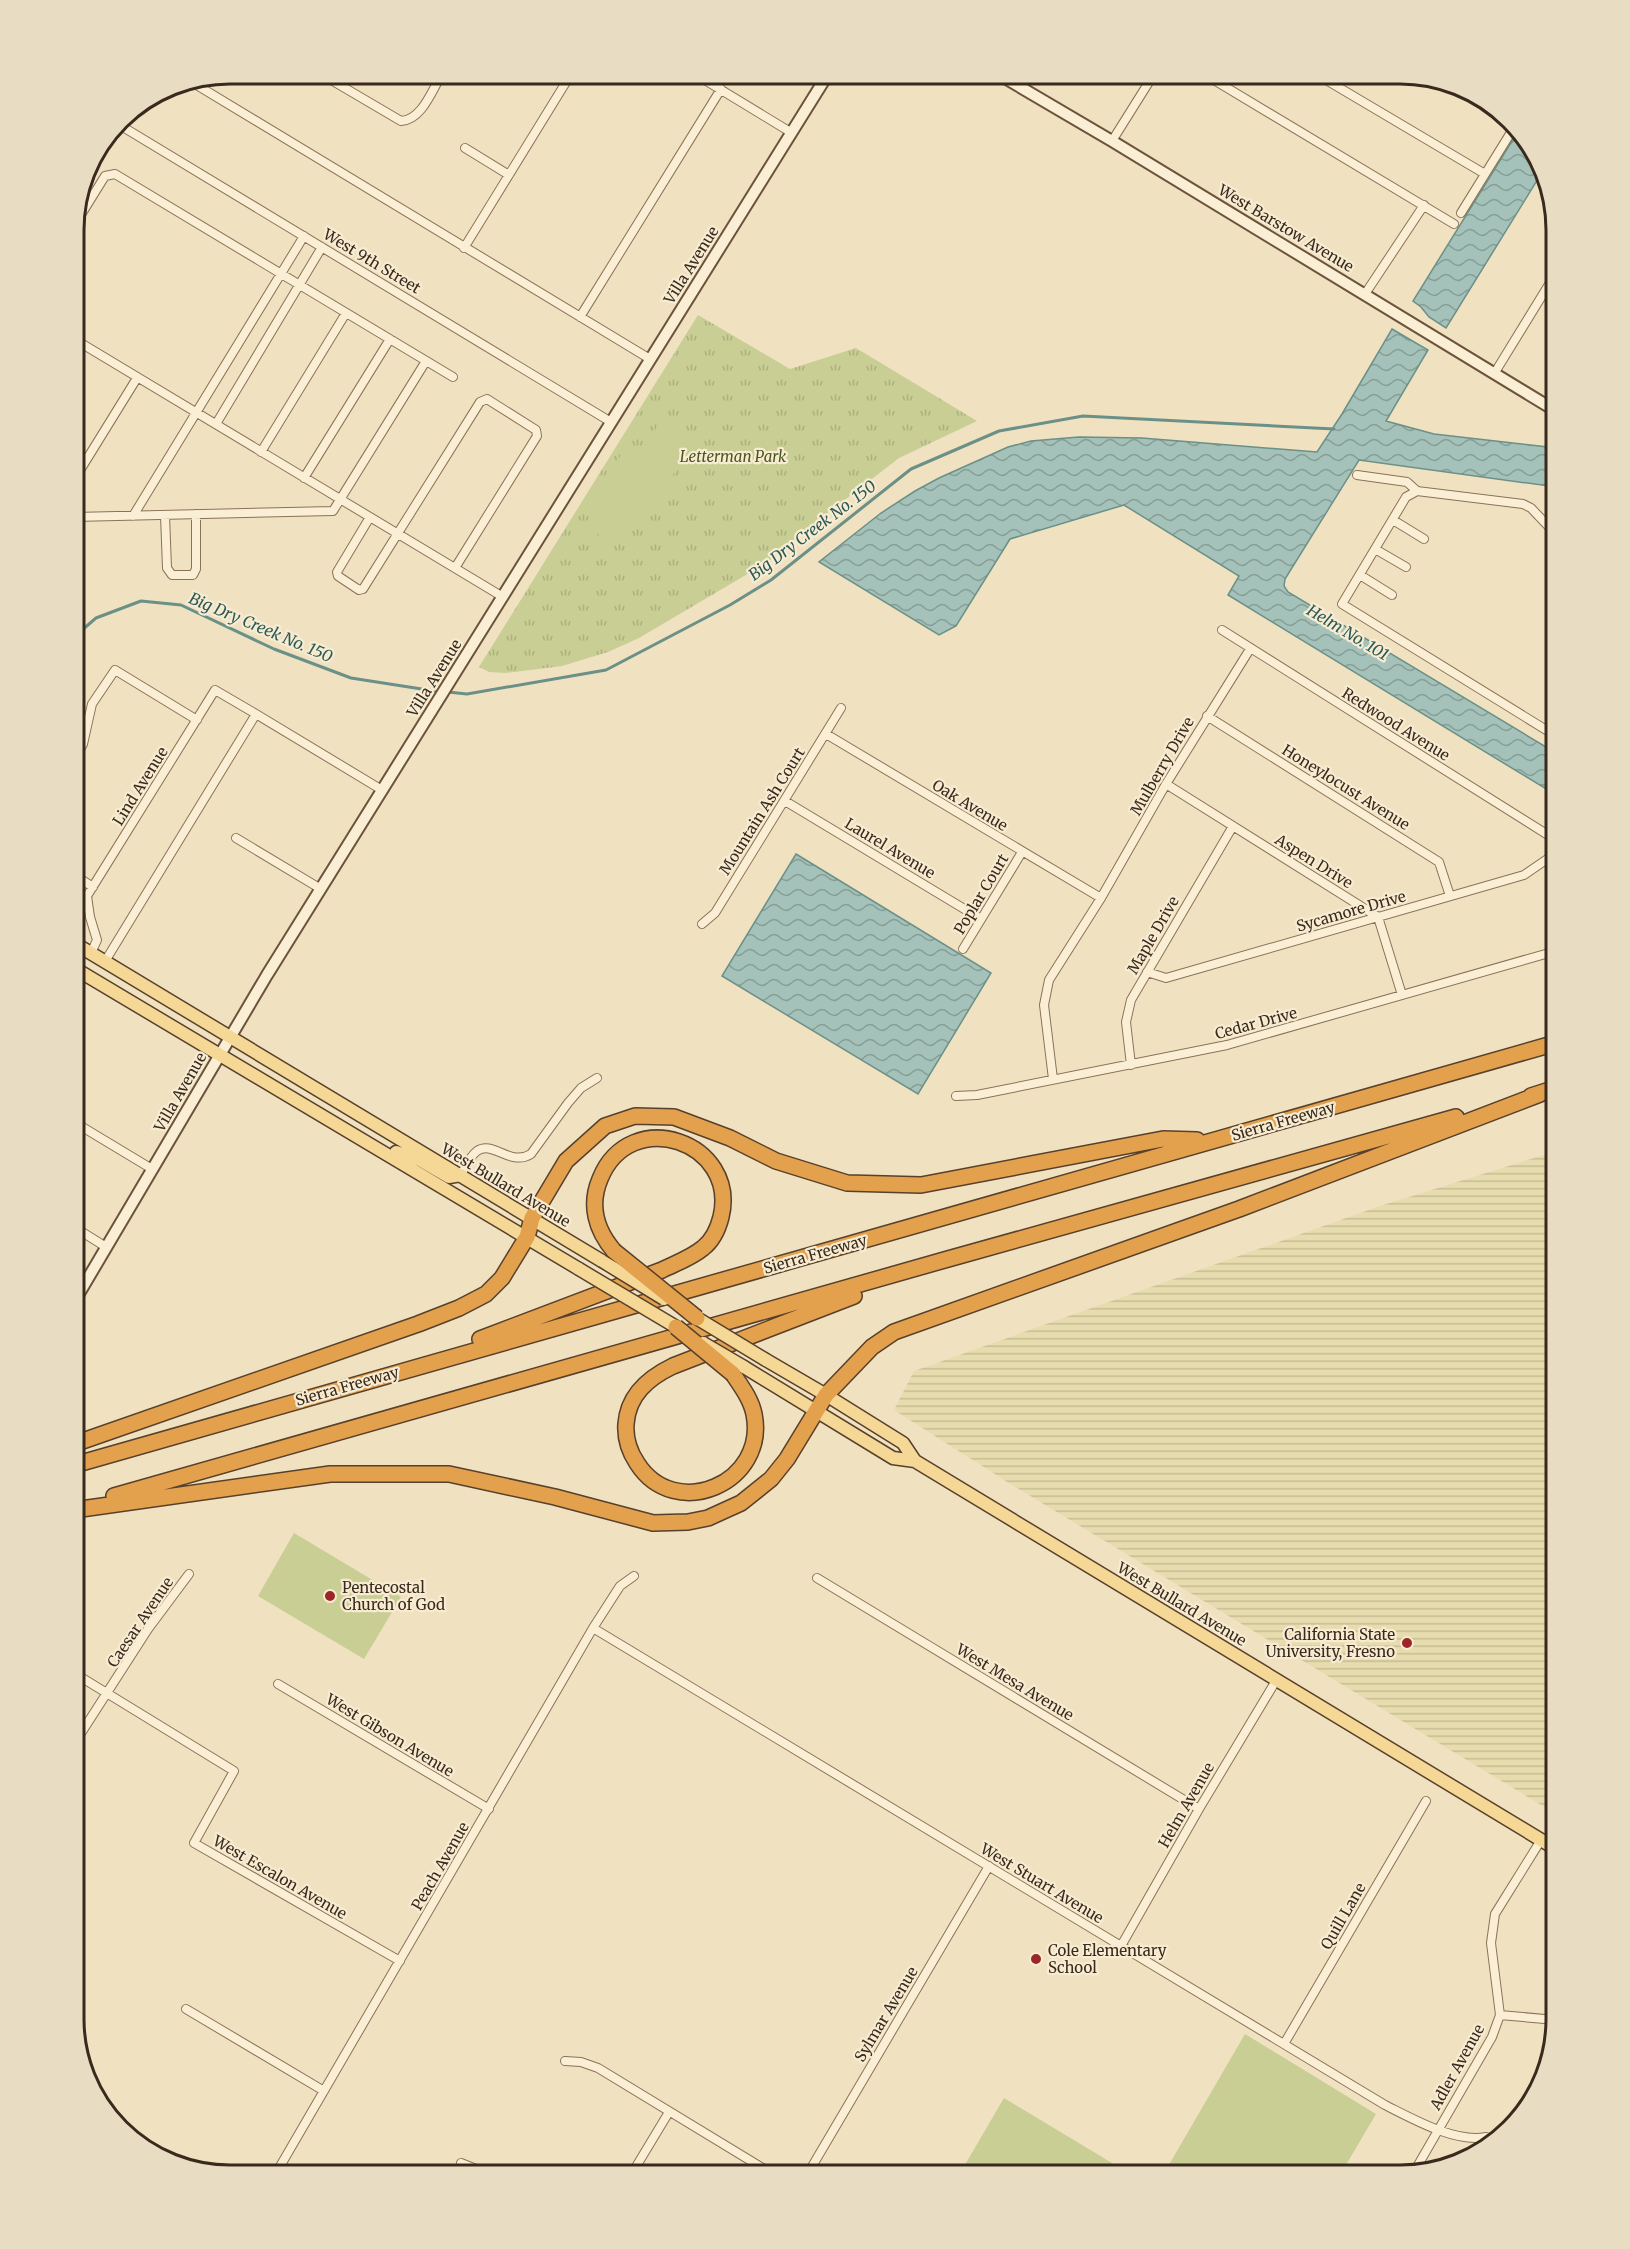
<svg xmlns="http://www.w3.org/2000/svg" width="1630" height="2249" viewBox="0 0 1630 2249" font-family="Merriweather,serif">
<defs>
<pattern id="farmland-rules" width="6" height="5" patternUnits="userSpaceOnUse" patternTransform="scale(1.5)"><rect width="6" height="5" fill="#e6dcae"/><path d="M0 2.5h6" fill="none" stroke="#c6bd95"/></pattern>
<pattern id="park-tufts" width="24" height="20" patternUnits="userSpaceOnUse" patternTransform="scale(1.5)"><rect width="24" height="20" fill="#c8ce94"/><path d="M3 7l-1-3M5 7V3M7 7l1-3M15 17l-1-3M17 17v-4M19 17l1-3" fill="none" stroke="#adb17f"/></pattern>
<pattern id="water-waves" width="16" height="10" patternUnits="userSpaceOnUse" patternTransform="scale(1.5)"><rect width="16" height="10" fill="#a4c2b9"/><path d="M0 5q4-4 8 0t8 0" fill="none" stroke="#879e96"/></pattern>
</defs>
<rect width="100%" height="100%" fill="#f0e1c1"/>
<!-- farmland -->
<path fill="url(#farmland-rules)" d="M1556,1151V1814L1009,1483L894,1410L914,1371L1377,1207Z"/>
<!-- park -->
<path fill="url(#park-tufts)" d="M698,315L790,369L856,348L977,421L899,458L798,536L768,562L639,638L608,652L562,666L505,673L489,672L479,667Z"/>
<!-- pitch -->
<path fill="#c8ce94" d="M661,420L695,439L645,520L630,527L619,541L610,545L593,530C598,518 596,510 596,498C597,482 613,465 623,453L644,448Z
M294,1533L401,1597L364,1659L258,1596Z
M1245,2034L1376,2114L1340,2175H1163Z
M1004,2098L1127,2172L1125,2175H959Z"/>
<!-- water -->
<path fill="url(#water-waves)" stroke="#6a9087" stroke-width="1.5" d="M1517,133L1535,152L1541,174L1446,328L1429,317L1421,307L1413,301Z
M1392,329L1428,350L1386,421L1434,434L1556,448V487L1359,460L1285,579L1284,586L1288,592L1556,753V795L1228,595L1239,576L1124,505L1010,539L956,626L939,635L819,562L881,513L915,491L939,478L1008,447L1031,441L1079,437L1142,438L1317,452L1342,414Z
M796,854L991,973L918,1094L722,976Z"/>
<g fill="none" stroke-linecap="round" stroke-linejoin="round">
<!-- stream -->
<path stroke="#6a9087" stroke-width="3" d="M74,637L96,618L141,601L181,605L274,649L351,678L441,692
M448,692L467,694L606,670L730,605L771,580L911,469L999,431L1083,416L1334,429"/>
<!-- street casing -->
<g stroke="#8a7258" stroke-width="10">
<path id="street" d="M321,74L401,121C422,120 432,90 442,74
M695,74L792,133
M1204,74L1454,224
M1316,74L1485,174
M190,81L650,359
M118,124L611,422
M1112,141L1154,74
M465,148L509,175
M1461,213L1513,129
M74,226L105,176L115,174L453,377
M464,248L571,74
M1365,294L1424,205
M580,317L721,89
M74,339L503,597
M74,354L81,344
M1494,374L1556,273
M216,424L322,247
M261,452L346,313
M1357,475L1407,482L1417,491L1523,504L1531,508L1551,529L1556,540
M304,478L390,339
M74,480L137,378
M1417,491L1406,497L1342,604L1556,736
M165,515L167,568L172,575H193L196,569V514
M133,516L304,236
M74,517L333,511L426,361
M370,517L337,572L338,576L359,590L363,589L480,402L487,399L536,430L537,436L455,568
M1393,520L1424,539
M1375,549L1406,567
M1360,575L1392,595
M1222,630L1556,840
M1207,716L1439,862L1450,896
M826,734L1101,898
M74,761L83,744L92,704L115,670L197,720
M1166,784L1378,917L1402,995
M785,801L981,919
M236,838L321,889
M74,875L93,887
M87,896L215,690L256,714
M74,916L87,896L90,917L97,940L91,953
M702,924L715,913L841,708
M963,949L1022,852
M104,963L256,714L382,790
M1147,972L1166,978L1524,875L1556,853
M1131,1065L1126,1022L1131,1000L1233,826
M1053,1079L1044,1005L1049,980L1101,898L1166,784L1250,649
M956,1096L977,1095L1227,1045L1556,951
M74,1122L152,1169
M461,1175C465,1167 470,1156 477,1151C493,1140 510,1167 531,1154L568,1103L581,1088L597,1078
M74,1227L106,1247
M817,1578L1199,1809
M593,1628L1385,2105C1413,2119 1455,2143 1486,2137
M74,1673L234,1771L194,1843L400,1961
M278,1684L489,1809
M74,1744L148,1629L189,1574
M1121,1946L1199,1809L1277,1679
M186,2009L324,2091
M1500,2015L1556,2020
M1284,2044L1426,1801
M565,2061L581,2062L598,2068L774,2175
M461,2163L491,2175
M1414,2172L1492,2037L1500,2015L1491,1943L1495,1914L1541,1840
M275,2175L593,1628L620,1586L634,1576
M631,2175L669,2112
M807,2175L989,1866"/>
</g>
<!-- secondary casing -->
<g stroke="#6c533b" stroke-width="14">
<path id="secondary" d="M998,74L1112,141L1556,411
M74,1302L267,975L828,74"/>
</g>
<!-- primary casing -->
<g stroke="#57402c" stroke-width="15">
<path id="primary" d="M74,943L602,1261
M74,968L579,1269
M396,1152L420,1160L449,1177L461,1175
M766,1360L826,1395L903,1443L915,1461L948,1481L1556,1849
M744,1367L893,1458L915,1461"/>
</g>
<!-- highway casing -->
<g stroke="#57402c" stroke-width="18">
<path id="highway" d="M1531,1096L1556,1088
M480,1339L662,1270C676,1263 691,1258 703,1248C712,1241 718,1229 721,1217C739,1142 630,1104 600,1179C589,1205 596,1230 614,1251
M733,1374C741,1386 751,1399 754,1414C768,1483 675,1523 637,1463C629,1451 625,1438 626,1424C628,1395 648,1378 673,1366L854,1296
M74,1444L418,1324L459,1308L486,1294L502,1278L513,1260L527,1237L532,1218L566,1161L605,1126L635,1116L674,1117L730,1138L776,1161L847,1183L921,1185L1163,1139L1197,1140
M74,1465L1556,1043
M114,1496L948,1259L1456,1117
M74,1510L330,1474H449L555,1497L653,1523L688,1522L708,1518L741,1503L771,1479L787,1459L826,1395L872,1347L894,1332L1239,1209L1540,1094"/>
</g>
<!-- street -->
<use href="#street" stroke="#faefd4" stroke-width="8"/>
<!-- secondary -->
<use href="#secondary" stroke="#faefd4" stroke-width="10"/>
<!-- primary -->
<use href="#primary" stroke="#f5d796" stroke-width="12"/>
<!-- highway -->
<use href="#highway" stroke="#e3a04d" stroke-width="15"/>
<!-- primary-bridge casing -->
<g stroke="#57402c" stroke-width="15" stroke-linecap="butt">
<path id="primary-bridge" d="M602,1261L664,1299
M579,1269L683,1331
M690,1314L766,1360
M703,1343L744,1367"/>
</g>
<!-- highway-bridge casing -->
<g stroke="#57402c" stroke-width="18" stroke-linecap="butt">
<path id="highway-bridge" d="M614,1251L697,1318
M676,1327L733,1374"/>
</g>
<!-- primary-bridge -->
<use href="#primary-bridge" stroke="#f5d796" stroke-width="12"/>
<!-- highway-bridge -->
<use href="#highway-bridge" stroke="#e3a04d" stroke-width="15"/>
</g>
<!-- markers -->
<g fill="#9c2526" stroke="#f7ecd1" stroke-width="2">
<circle cx="330" cy="1596" r="6"/>
<circle cx="1407" cy="1643" r="6"/>
<circle cx="1036" cy="1959" r="6"/>
</g>
<g text-anchor="middle" dominant-baseline="central" stroke-width="4.5" stroke-linejoin="round" paint-order="stroke">
<!-- street labels -->
<g font-size="15" fill="#392a1d" stroke="#f7ecd1">
<text transform="translate(1286 228) rotate(31)">West Barstow Avenue</text>
<text transform="translate(372 261) rotate(31)">West 9th Street</text>
<text transform="translate(691 265) rotate(-58)">Villa Avenue</text>
<text transform="translate(434 678) rotate(-58)">Villa Avenue</text>
<text transform="translate(1396 724) rotate(32)">Redwood Avenue</text>
<text transform="translate(1162 766) rotate(-60)">Mulberry Drive</text>
<text transform="translate(140 786) rotate(-58)">Lind Avenue</text>
<text transform="translate(1346 787) rotate(32)">Honeylocust Avenue</text>
<text transform="translate(970 805) rotate(31)">Oak Avenue</text>
<text transform="translate(762 811) rotate(-58)">Mountain Ash Court</text>
<text transform="translate(890 848) rotate(31)">Laurel Avenue</text>
<text transform="translate(1314 861) rotate(32)">Aspen Drive</text>
<text transform="translate(981 894) rotate(-59)">Poplar Court</text>
<text transform="translate(1351 911) rotate(-16)">Sycamore Drive</text>
<text transform="translate(1153 935) rotate(-60)">Maple Drive</text>
<text transform="translate(1256 1023) rotate(-15)">Cedar Drive</text>
<text transform="translate(180 1092) rotate(-60)">Villa Avenue</text>
<text transform="translate(1283 1121) rotate(-16)">Sierra Freeway</text>
<text transform="translate(506 1185) rotate(31)">West Bullard Avenue</text>
<text transform="translate(815 1254) rotate(-16)">Sierra Freeway</text>
<text transform="translate(347 1386) rotate(-16)">Sierra Freeway</text>
<text transform="translate(1182 1604) rotate(31)">West Bullard Avenue</text>
<text transform="translate(140 1622) rotate(-56)">Caesar Avenue</text>
<text transform="translate(1015 1682) rotate(31)">West Mesa Avenue</text>
<text transform="translate(390 1735) rotate(31)">West Gibson Avenue</text>
<text transform="translate(1186 1805) rotate(-60)">Helm Avenue</text>
<text transform="translate(440 1866) rotate(-60)">Peach Avenue</text>
<text transform="translate(280 1877) rotate(30)">West Escalon Avenue</text>
<text transform="translate(1042 1883) rotate(31)">West Stuart Avenue</text>
<text transform="translate(1343 1916) rotate(-60)">Quill Lane</text>
<text transform="translate(886 2014) rotate(-59)">Sylmar Avenue</text>
<text transform="translate(1457 2067) rotate(-61)">Adler Avenue</text>
</g>
<!-- park labels -->
<g font-size="15" font-style="italic" fill="#495622" stroke="#f7ecd1">
<text x="733" y="456">Letterman Park</text>
</g>
<!-- poi labels -->
<g font-size="15" fill="#392a1d" stroke="#f7ecd1" text-anchor="start">
<text x="342" y="1587">Pentecostal<tspan x="342" dy="17">Church of God</tspan></text>
<text x="1395" y="1634" text-anchor="end">California State<tspan x="1395" dy="17">University, Fresno</tspan></text>
<text x="1048" y="1950">Cole Elementary<tspan x="1048" dy="17">School</tspan></text>
</g>
<!-- water labels -->
<g font-size="16" font-style="italic" fill="#2b5956" stroke="#f7ecd1">
<text transform="translate(812 530) rotate(-37)">Big Dry Creek No. 150</text>
<text transform="translate(261 627) rotate(23)">Big Dry Creek No. 150</text>
<text transform="translate(1348 632) rotate(31)">Helm No. 101</text>
</g>
</g>
<!-- crop -->
<path d="M0 0H1630V2249H0ZM230 84H1400A146 146 0 0 1 1546 230V2019A146 146 0 0 1 1400 2165H230A146 146 0 0 1 84 2019V230A146 146 0 0 1 230 84Z" fill="#e8dcc3" fill-rule="evenodd"/>
<path fill="none" stroke="#392a1d" stroke-width="3" d="M230 84H1400A146 146 0 0 1 1546 230V2019A146 146 0 0 1 1400 2165H230A146 146 0 0 1 84 2019V230A146 146 0 0 1 230 84Z"/>
</svg>
